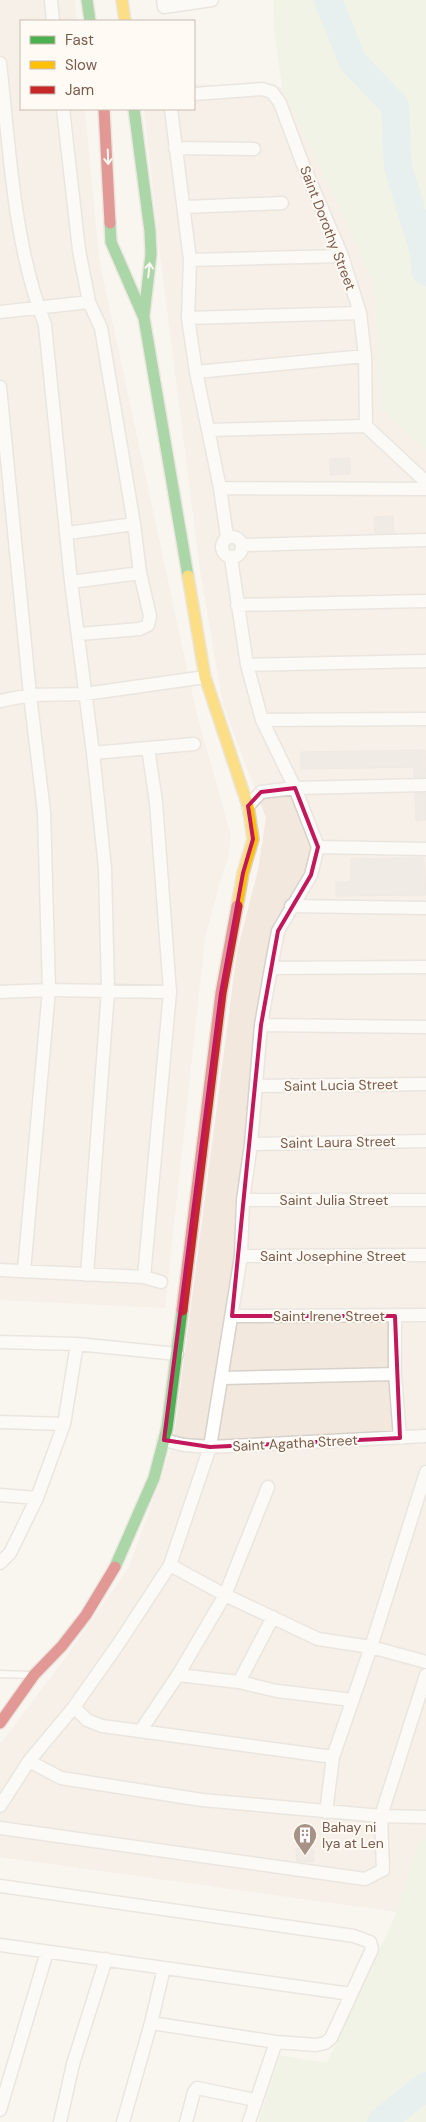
<svg xmlns="http://www.w3.org/2000/svg" width="426" height="2122" viewBox="0 0 426 2122" font-family="'DM Sans',sans-serif">
<rect width="100%" height="100%" fill="#f9f5f0"/>
<!-- residential -->
<path fill="#f2e8de" d="M0,0H75L77,21H21V109H85L99,259L196,711L231,835L228,858L219,885L205,939L165,1308L0,1300Z
M194,84L282,87L374,282L381,409L426,451V1838L420,1839L397,1912L0,1857V1744L63,1661L129,1567L173,1444L237,952L258,870L266,818L223,705L200,570L160,255L144,109H194Z"/>
<!-- green -->
<path fill="#e7f0db" d="M273,0H426V451L381,409L374,282L282,87L274,28Z
M420,1838H426V2122H258L280,2055L327,2063L397,1912Z"/>
<g fill="none" stroke-linecap="round" stroke-linejoin="round">
<!-- river -->
<path stroke="#d0e8ea" stroke-width="28" d="M328,0L353,62L395,106L398,167L424,252L426,272
M381,2122L426,2086"/>
</g>
<!-- building -->
<path fill="#e6ded7" stroke="#e2d8d2" d="M350,458V474L330,475V459Z
M393,516L394,533H375L374,517Z
M425,750L426,777H414V767L301,769V752Z
M415,793H426V820L416,821Z
M424,858L426,895L336,896V882H351V859Z
M296,1848L314,1851V1862L297,1861Z"/>
<g fill="none" stroke-linecap="round" stroke-linejoin="round">
<!-- lane casing -->
<g stroke="#d7d1cb" stroke-width="9">
<path id="lane" d="M0,1674L30,1675"/>
</g>
<!-- street casing -->
<g stroke="#d7d1cb" stroke-width="15">
<path id="street" d="M51,0L53,21
M163,0L164,7L212,0
M0,63C10,151 13,242 45,325L71,582L93,753L105,868L108,991L87,1275
M194,94L262,89L272,92L280,103L302,162L342,256L360,313L365,356L366,426L426,482
M63,109L79,250L89,302L101,328L134,524L140,573L150,616L148,625L140,629L79,634
M171,109L190,260L188,318L196,372L220,488L227,537
M175,148L254,149
M185,207L282,203
M190,260L342,256
M0,312L89,302
M188,318L360,313
M196,372L365,356
M0,387L30,695L44,812L49,990L24,1271
M209,430L366,426
M220,488L426,489
M68,533L134,524
M222 547a10 10 0 1 1 20 0a10 10 0 1 1-20 0Z
M243,545L426,540
M71,582L140,573
M237,605L426,601
M247,665L426,661
M0,701L30,695L85,694L205,677
M262,720L426,719
M93,753L194,744
M248,806L261,792L295,788L426,785
M318,847L426,849
M291,906L426,908
M271,968L426,967
M0,992L49,990L170,992
M261,1025L426,1027
M256,1086L426,1084
M251,1144L426,1141
M243,1200H426
M241,1256L426,1255
M0,1270L144,1277L161,1282
M144,1277L170,992L156,802L148,748
M232,1316L426,1315
M395,1316V1374L400,1438
M0,1342L77,1344L177,1354
M222,1378L395,1374
M0,1422L64,1424
M164,1440L184,1445L210,1447L426,1436
M0,1495L37,1498
M0,1563L10,1553L37,1498L64,1424L77,1344
M170,1565L225,1595L318,1639L371,1647L426,1662
M178,1675L239,1682L277,1691L352,1700
M239,1682L273,1617
M74,1707L87,1720L102,1726L333,1757
M141,1730L178,1675L225,1595L268,1487
M29,1761L61,1778L202,1800L381,1816L426,1817
M0,1806L29,1761L74,1707L119,1643L170,1565L210,1447L241,1256L243,1200L251,1144L261,1025L271,968L278,931L311,875L318,847L295,788L262,720L247,665L231,558
M326,1812L333,1757L371,1647L426,1472
M0,1828L365,1879L383,1870L381,1816L426,1675
M0,1886L354,1936L370,1942L372,1949L331,2038L325,2043L316,2045L276,2042L151,2023L123,2122
M0,1945L351,1994
M151,2023L164,1968
M0,2110L47,1952
M60,2122L73,2064L106,1959
M186,2122L194,2092L197,2088L255,2100
M249,2122L276,2042"/>
</g>
<!-- fast casing -->
<g stroke="#d9d2cb" stroke-width="14">
<path id="fast" d="M87,0L90,21
M134,109L150,231L151,254L144,315
M110,223L111,242L144,318L188,576
M115,1567L154,1478L167,1428L182,1310"/>
</g>
<!-- slow casing -->
<g stroke="#d9d2cb" stroke-width="14">
<path id="slow" d="M122,0L125,21
M188,576L205,677L248,806L253,839L243,873L237,906"/>
</g>
<!-- jam casing -->
<g stroke="#d9d2cb" stroke-width="14">
<path id="jam" d="M104,109L110,223
M182,1310L221,993L237,906
M0,1723L34,1675L62,1646L86,1615L115,1567"/>
</g>
<!-- lane -->
<use href="#lane" stroke="#fefefd" stroke-width="6"/>
<!-- street -->
<use href="#street" stroke="#fefefd" stroke-width="12"/>
<!-- fast -->
<use href="#fast" stroke="#4caf50" stroke-width="11"/>
<!-- slow -->
<use href="#slow" stroke="#ffc107" stroke-width="11"/>
<!-- jam -->
<use href="#jam" stroke="#c62828" stroke-width="11"/>
</g>
<!-- one-way arrows -->
<defs><path id="oneway-shaft" d="M-6 0H5M1.5-3L5.5 0L1.5 3" fill="none" stroke-width="1.6" stroke-linecap="round" stroke-linejoin="round" transform="scale(1.25)"/></defs>
<g stroke="#fffaf3">
<use href="#oneway-shaft" transform="translate(108 157) rotate(88)"/>
<use href="#oneway-shaft" transform="translate(149 270) rotate(-84)"/>
</g>
<!-- marked area -->
<path d="M0 0H426V2122H0ZM295,788L318,847L311,875L278,931L261,1025L232,1316H395L400,1438L210,1447L164,1440L221,993L243,873L253,839L248,806L261,792Z" fill="#f9f5f0" fill-opacity=".55" fill-rule="evenodd"/>
<path fill="none" stroke="#c2185b" stroke-width="4" stroke-linejoin="round" d="M295,788L318,847L311,875L278,931L261,1025L232,1316H395L400,1438L210,1447L164,1440L221,993L243,873L253,839L248,806L261,792Z"/>
<!-- icons -->
<defs>
<g id="building-pin" transform="scale(1.25)"><path d="M0 17L-7.5 6A9.5 9.5 0 1 1 7.5 6Z" fill="#a69286" stroke="#fffaf3"/><path d="M-4-6H4V6H1V3H-1V6H-4ZM-2.5-4.3h1.7v1.8h-1.7ZM.8-4.3h1.7v1.8H.8ZM-2.5-1h1.7V.8h-1.7ZM.8-1h1.7V.8H.8Z" fill="#fff"/></g>
</defs>
<g fill-rule="evenodd">
<use href="#building-pin" x="305" y="1835"/>
</g>
<g text-anchor="middle" dominant-baseline="central" stroke-width="4" stroke-linejoin="round" paint-order="stroke">
<!-- street labels -->
<g font-size="14" fill="#7a5c4d" stroke="#fffaf3">
<text transform="translate(328 228) rotate(69)">Saint Dorothy Street</text>
<text transform="translate(341 1085) rotate(-1)">Saint Lucia Street</text>
<text transform="translate(338 1142) rotate(-1)">Saint Laura Street</text>
<text x="334" y="1200">Saint Julia Street</text>
<text x="333" y="1256">Saint Josephine Street</text>
<text x="329" y="1316">Saint Irene Street</text>
<text transform="translate(295 1443) rotate(-3)">Saint Agatha Street</text>
</g>
<!-- poi labels -->
<g font-size="14" fill="#7a5c4d" stroke="#fffaf3" text-anchor="start">
<text x="322" y="1827">Bahay ni<tspan x="322" dy="16">Iya at Len</tspan></text>
</g>
</g>
<!-- legend -->
<rect x="20" y="20" width="175" height="90" fill="#fffaf3" stroke="#cabbb1"/>
<rect x="30" y="36" width="25" height="8" fill="#4caf50" stroke="#cabbb1"/>
<text x="65" y="45" font-size="15" fill="#7a5c4d">Fast</text>
<rect x="30" y="61" width="25" height="8" fill="#ffc107" stroke="#cabbb1"/>
<text x="65" y="70" font-size="15" fill="#7a5c4d">Slow</text>
<rect x="30" y="86" width="25" height="8" fill="#c62828" stroke="#cabbb1"/>
<text x="65" y="95" font-size="15" fill="#7a5c4d">Jam</text>
</svg>
